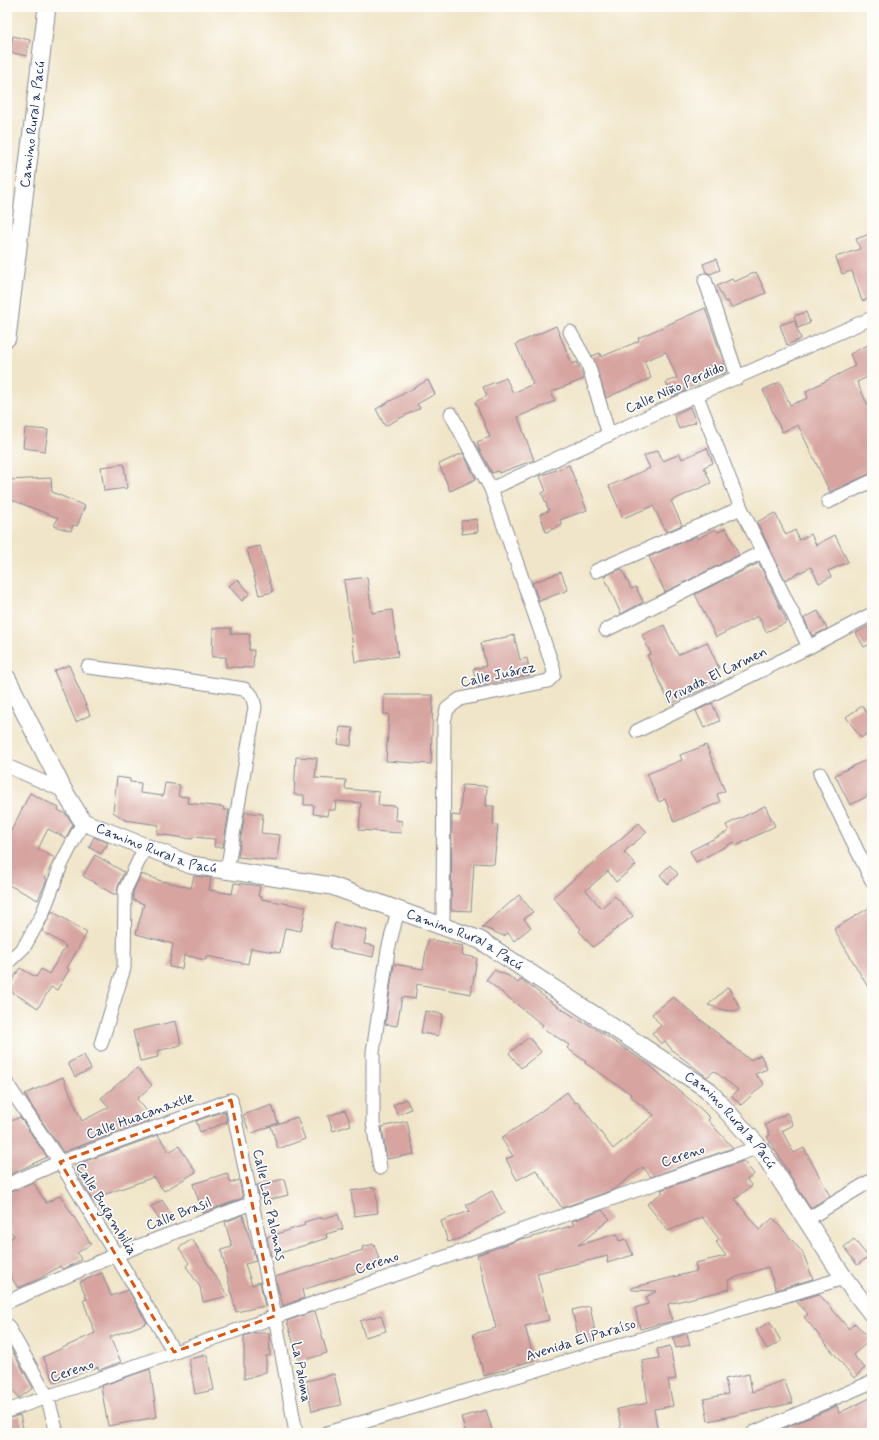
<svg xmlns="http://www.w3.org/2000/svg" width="879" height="1440" viewBox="0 0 879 1440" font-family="Mynerve,sans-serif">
<rect width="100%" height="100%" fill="#fdfcf7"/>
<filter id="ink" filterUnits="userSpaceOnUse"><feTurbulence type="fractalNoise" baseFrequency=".025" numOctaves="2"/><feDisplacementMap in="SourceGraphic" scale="8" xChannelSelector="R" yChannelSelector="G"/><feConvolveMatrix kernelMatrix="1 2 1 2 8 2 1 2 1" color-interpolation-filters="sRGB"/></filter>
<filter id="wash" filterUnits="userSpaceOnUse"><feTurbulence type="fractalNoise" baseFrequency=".012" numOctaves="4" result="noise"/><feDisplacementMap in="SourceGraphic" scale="16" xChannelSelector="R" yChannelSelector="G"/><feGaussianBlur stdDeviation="0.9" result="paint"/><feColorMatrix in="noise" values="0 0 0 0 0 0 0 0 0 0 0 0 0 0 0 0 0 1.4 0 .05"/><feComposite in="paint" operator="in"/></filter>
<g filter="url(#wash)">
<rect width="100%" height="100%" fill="#f0e5c8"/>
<g id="blocks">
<!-- building -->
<path fill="#d7a4a0" d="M13,36L30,40L26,56L9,52Z
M872,233V298L862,301L852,271L842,274L836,257L860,249L856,239Z
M716,259L720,270L710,274L706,272L703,264Z
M756,272L766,293L731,308L728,301L725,302L717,286L732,279L734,282Z
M705,308L727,372L685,389L686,391L672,397L666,382L677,378L666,352L644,361L651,378L606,398L592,356L600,353L601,357L639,341L638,338Z
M806,312L810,323L798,328L794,316Z
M794,320L801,339L787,345L780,325Z
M556,326L572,364L577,362L584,379L551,392L555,401L518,417L534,460L499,473L498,471L492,473L478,447L479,446L477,442L490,437L475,402L487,396L483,387L506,378L513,393L533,384L516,344Z
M872,343V375L857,382L872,414V473L830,492L798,425L782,432L763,390L780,382L790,405L808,398L806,391L855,366L850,354Z
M428,380L435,394L417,404L420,408L385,426L376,409Z
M690,407L696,422L679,429L674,415Z
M25,428L48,430L45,451L23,448Z
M707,448L713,463L704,467L711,483L671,501L682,525L666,532L653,506L623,518L609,486L650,468L644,456L658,450L663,461L680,454L682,459Z
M463,453L476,479L450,491L439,464Z
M124,464L127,488L104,491L101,467Z
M569,465L587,510L560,520L562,525L546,532L540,514L549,511L542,493L546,491L540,476Z
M51,478L52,492L85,506L77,526L73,525L71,531L54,526L58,518L7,498V480Z
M775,513L786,535L795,530L799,540L811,534L816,545L835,535L848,562L828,571L831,577L819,583L811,567L785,580L757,522Z
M477,519L478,532L462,534L461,521Z
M726,528L739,555L665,592L649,557L696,536L697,539L716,529L718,532Z
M260,546L273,592L259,595L247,549Z
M759,563L787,622L766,632L758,616L716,637L695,594Z
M622,569L631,589L636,587L643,602L621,614L604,576Z
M561,572L568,590L539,601L532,583Z
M367,577L372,613L392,610L398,656L355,662L344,580Z
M237,579L250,593L242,601L229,586Z
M818,611L827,629L812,636L804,618Z
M872,624V643L864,647L856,633Z
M664,625L678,655L707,642L719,668L710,672L715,684L670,704L647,655L651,654L642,635Z
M213,628H231V634H250L249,650H254L253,668L226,667V657H212Z
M514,635L520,660L527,658L530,675L477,687L473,669L486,666L481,643Z
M69,665L90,715L76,722L54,671Z
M384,695H433L431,764L386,761L389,714H384Z
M712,703L720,721L704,728L696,711Z
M862,706L872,721V730L861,738L846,717Z
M340,727L353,728L351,746L338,744Z
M706,745L725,791L717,794L720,802L674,822L665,799L659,802L647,774L682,760L680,755Z
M296,757L317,758L315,778L346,780L345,789L379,792L378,805L396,806L395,820L402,821L401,833L359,830L361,803L336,801L335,810H328L327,816L313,814L314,805H304V795H294Z
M872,757V794L850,805L835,775Z
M117,777L130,779V782L141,783L140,793L163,796L165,783L180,785L178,796L188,797L187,803L224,807L223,810H229L223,847H214L215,839L193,837L192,839L157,834L159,825L125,820L113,812Z
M462,785L487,786L486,806H494L493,825H498L494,864L474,863L471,911L451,910L452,815L460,816Z
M30,793L59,808L58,810L66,814L73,824L66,838L48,829L38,849L55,858L45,878L47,879L38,900L7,884V839Z
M765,806L775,826L736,846L734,842L696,862L690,851L729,831L726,825Z
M245,812L263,814L261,833L280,835L277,861L238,857Z
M639,823L647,832L624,852L636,865L616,882L608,871L586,890L601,908L615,896L633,916L593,947L579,931L581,929L553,897Z
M94,837L108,843L101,854L89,847Z
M95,855L124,872L118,887L117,894H113L83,876Z
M670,865L678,874L668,884L660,875Z
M141,874L164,882V881L191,888L194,876L211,878L209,890L232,894L234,883L260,886L258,896L262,897L261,899L306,907L301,931L285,928L280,953L251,948L248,964L206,956V960L184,955L182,969L169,967L173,944L136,934L144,904L133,900V892Z
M519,895L533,912L524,919L531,927L514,941L508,933L504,936L482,927Z
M872,906V994L834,929Z
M52,911L87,933L67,968L69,970L57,990L51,987L38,1008L7,989L20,968L36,977L41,969L49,974L66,946L42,931Z
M335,923L367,930L364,944L375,946L373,957L330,948Z
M428,939L463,946L462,955L477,958L471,994L417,984L415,999L402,997L397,1026L385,1024L394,964L423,969Z
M494,970L509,976L518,983L521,979L554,1004L584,1023L585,1022L648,1064L702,1110L710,1118L708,1120L733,1148L651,1177L643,1167L613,1190L562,1208L536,1170L517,1180L506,1159L513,1156L501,1138L532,1118L567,1092L575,1103L578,1102L613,1149L654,1115L630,1096L631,1094L585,1063L586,1062L567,1048L569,1045L541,1027L543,1025L486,980Z
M728,987L741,1009L733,1011L724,1010L708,1005Z
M673,997L750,1060L761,1055L767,1069L755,1074L764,1084L741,1105L732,1096L738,1090L714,1071L707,1077L673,1051L665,1041L661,1044L652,1033L661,1026L652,1014Z
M425,1011L443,1014L438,1036L421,1033Z
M176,1021L181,1045L157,1051L158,1057L140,1061L133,1031Z
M529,1037L541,1052L521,1068L509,1053Z
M84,1055L91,1069L75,1077L68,1063Z
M137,1068L152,1085L137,1099L152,1117L148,1120L149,1121L63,1152L29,1102L25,1094L63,1077L82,1121L109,1107L101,1098Z
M406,1099L411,1109L398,1115L393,1105Z
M272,1105L278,1123L250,1134L243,1115Z
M345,1110L351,1125L333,1131L328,1116Z
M225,1111L227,1122L200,1132L196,1121Z
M787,1113L793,1125L782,1131L794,1153L804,1148L830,1196L810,1208L767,1137L770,1135L765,1125Z
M20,1117L47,1157L7,1176V1123Z
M297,1117L305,1139L278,1149L271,1126Z
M407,1121L414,1154L387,1159L382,1127Z
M158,1135L169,1152L179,1146L196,1172L164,1191L154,1177L92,1199L80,1179L75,1165Z
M743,1161L754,1174L747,1180L752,1186L735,1199L759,1230L773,1218L803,1253L813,1279L776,1290L768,1267L728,1280L730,1289L668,1304L672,1321L640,1329L635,1308L648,1304L646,1297L657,1291L632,1290L631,1288L697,1271L695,1263L726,1256L716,1242L719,1239L702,1217L668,1231L647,1204L663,1192L661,1190Z
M227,1173L231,1183L239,1180L243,1198L203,1213L193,1184Z
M284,1179L288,1195L264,1201L263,1194L259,1196L257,1185Z
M33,1182L46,1203L60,1195L91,1244L77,1253L81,1259L74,1264L62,1269L60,1266L39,1279L18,1288L7,1271V1241L14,1236L7,1225V1193Z
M375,1187L378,1213L354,1216L351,1191Z
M492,1191L504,1213L459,1239L448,1242L441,1221L470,1211L466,1205Z
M162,1200L173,1217L162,1224L151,1207Z
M602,1210L610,1219L578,1245L617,1234L619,1241L626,1239L633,1255L607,1263L608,1256L537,1273L549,1320L525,1326L534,1360L484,1376L473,1334L496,1328L477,1255L524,1238L526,1239L574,1225L572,1221Z
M338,1214L343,1229L326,1234L327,1238L271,1256L267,1237L305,1225L304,1222L321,1217V1219Z
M243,1215L256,1261L245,1264L252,1285L260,1282L265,1306L236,1312L221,1250L232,1247L225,1222Z
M192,1239L228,1296L203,1302L200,1287L186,1266L189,1263L179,1248Z
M854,1239L868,1257L857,1265L844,1247Z
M374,1244L381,1265L302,1290L304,1298L283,1306L275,1277L363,1250L362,1247Z
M102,1273L111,1296L128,1290L147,1323L110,1337L121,1362L99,1370L98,1367L55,1383L43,1357L95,1333L83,1300L87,1299L80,1282Z
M819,1294L849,1329L855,1323L870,1340L853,1355L865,1368L854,1378L804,1317L808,1314L796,1301Z
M590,1306L595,1332H593L595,1340L580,1344L572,1310Z
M315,1311L327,1353L299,1362L287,1321Z
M381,1315L386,1331L365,1337L360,1321Z
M770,1322L781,1341L767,1349L756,1330Z
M253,1333H269L270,1356H266V1372L244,1379V1336Z
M687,1334L690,1345L676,1348L673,1338Z
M7,1342L33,1388L19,1398L7,1382Z
M670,1346L676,1379L668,1380L673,1406L654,1409L658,1433H622L617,1409L648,1403L642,1361L659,1358L657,1349Z
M207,1355L214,1390L195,1394L189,1359Z
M150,1369L157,1417L108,1426L101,1386Z
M334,1374L341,1405L312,1411L306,1381Z
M749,1374L752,1392L784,1380L793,1403L708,1421L704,1399L728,1394L725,1379Z
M872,1397V1425L868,1427L870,1433H773L837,1406L839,1413Z
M486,1410L493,1433H466L461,1417Z
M20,1415L24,1433H7V1419Z"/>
</g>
</g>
<g filter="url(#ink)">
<use href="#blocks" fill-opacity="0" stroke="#868a93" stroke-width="1"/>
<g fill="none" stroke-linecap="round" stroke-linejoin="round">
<!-- minor casing -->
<g stroke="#868a93" stroke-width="15">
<path id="minor" d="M705,280L738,378
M570,332L588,364L609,435
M697,396L741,508L809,647
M491,489L660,411L872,318
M828,502L872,481
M596,571L741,508
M606,630L762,552
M88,667L151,675L244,689L252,696L255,707L227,871
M637,731L809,647L872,614
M7,766L64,791
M820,774L872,881
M443,926L444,722L447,709L460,699L548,681L554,675L553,667L491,489L451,414
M7,963L24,947L42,915L61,865L83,822
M101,1044L124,968L125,890L145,847
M7,1084L60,1162L174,1352
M380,1168L373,1122V1052L388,950L398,910
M7,1185L60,1162L231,1100L275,1316L296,1433
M806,1220L872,1180
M7,1302L115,1255L252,1203
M7,1325L47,1396L57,1433
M7,1411L759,1147
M327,1433L844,1278
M753,1433L872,1382"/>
</g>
<!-- tertiary casing -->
<g stroke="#868a93" stroke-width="19">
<g id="tertiary">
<path id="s1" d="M7,338L47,7"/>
<path id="s2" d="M7,678L64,791L83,822L191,865L332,886L480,940L707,1089L759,1147L844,1278L872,1314"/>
</g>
</g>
<!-- minor -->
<use href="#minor" stroke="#fff" stroke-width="13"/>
<!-- tertiary -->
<use href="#tertiary" stroke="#fff" stroke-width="17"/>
</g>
</g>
<!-- marked area -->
<path fill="none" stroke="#de5710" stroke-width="3" stroke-dasharray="8 5" stroke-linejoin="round" d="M231,1100L275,1316L174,1352L60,1162Z"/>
<g text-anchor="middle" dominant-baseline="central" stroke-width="3.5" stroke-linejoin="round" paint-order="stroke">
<!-- street labels -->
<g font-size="14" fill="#1b2f5e" stroke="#fdfcf7">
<text stroke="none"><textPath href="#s1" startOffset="215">Camino Rural a Pacú</textPath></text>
<text transform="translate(675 388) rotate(-24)">Calle Niño Perdido</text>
<text transform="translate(498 675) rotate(-12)">Calle Juárez</text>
<text transform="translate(716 675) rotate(-26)">Privada El Carmen</text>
<text stroke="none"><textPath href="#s2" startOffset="241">Camino Rural a Pacú</textPath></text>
<text stroke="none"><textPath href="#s2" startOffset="565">Camino Rural a Pacú</textPath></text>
<text transform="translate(140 1116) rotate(-20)">Calle Huacanaxtle</text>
<text stroke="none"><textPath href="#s2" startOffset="889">Camino Rural a Pacú</textPath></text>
<text transform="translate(683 1156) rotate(-19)">Cereno</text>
<text transform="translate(269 1205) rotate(78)">Calle Las Palomas</text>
<text transform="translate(106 1209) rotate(59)">Calle Bugambilia</text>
<text transform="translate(179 1214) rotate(-21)">Calle Brasil</text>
<text transform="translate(377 1263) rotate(-19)">Cereno</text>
<text transform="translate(581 1340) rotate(-17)">Avenida El Paraíso</text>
<text transform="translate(72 1371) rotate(-19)">Cereno</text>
<text transform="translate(301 1372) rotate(80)">La Paloma</text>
</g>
</g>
<!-- margin -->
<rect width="879" height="1440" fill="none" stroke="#fdfcf7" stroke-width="24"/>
</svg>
